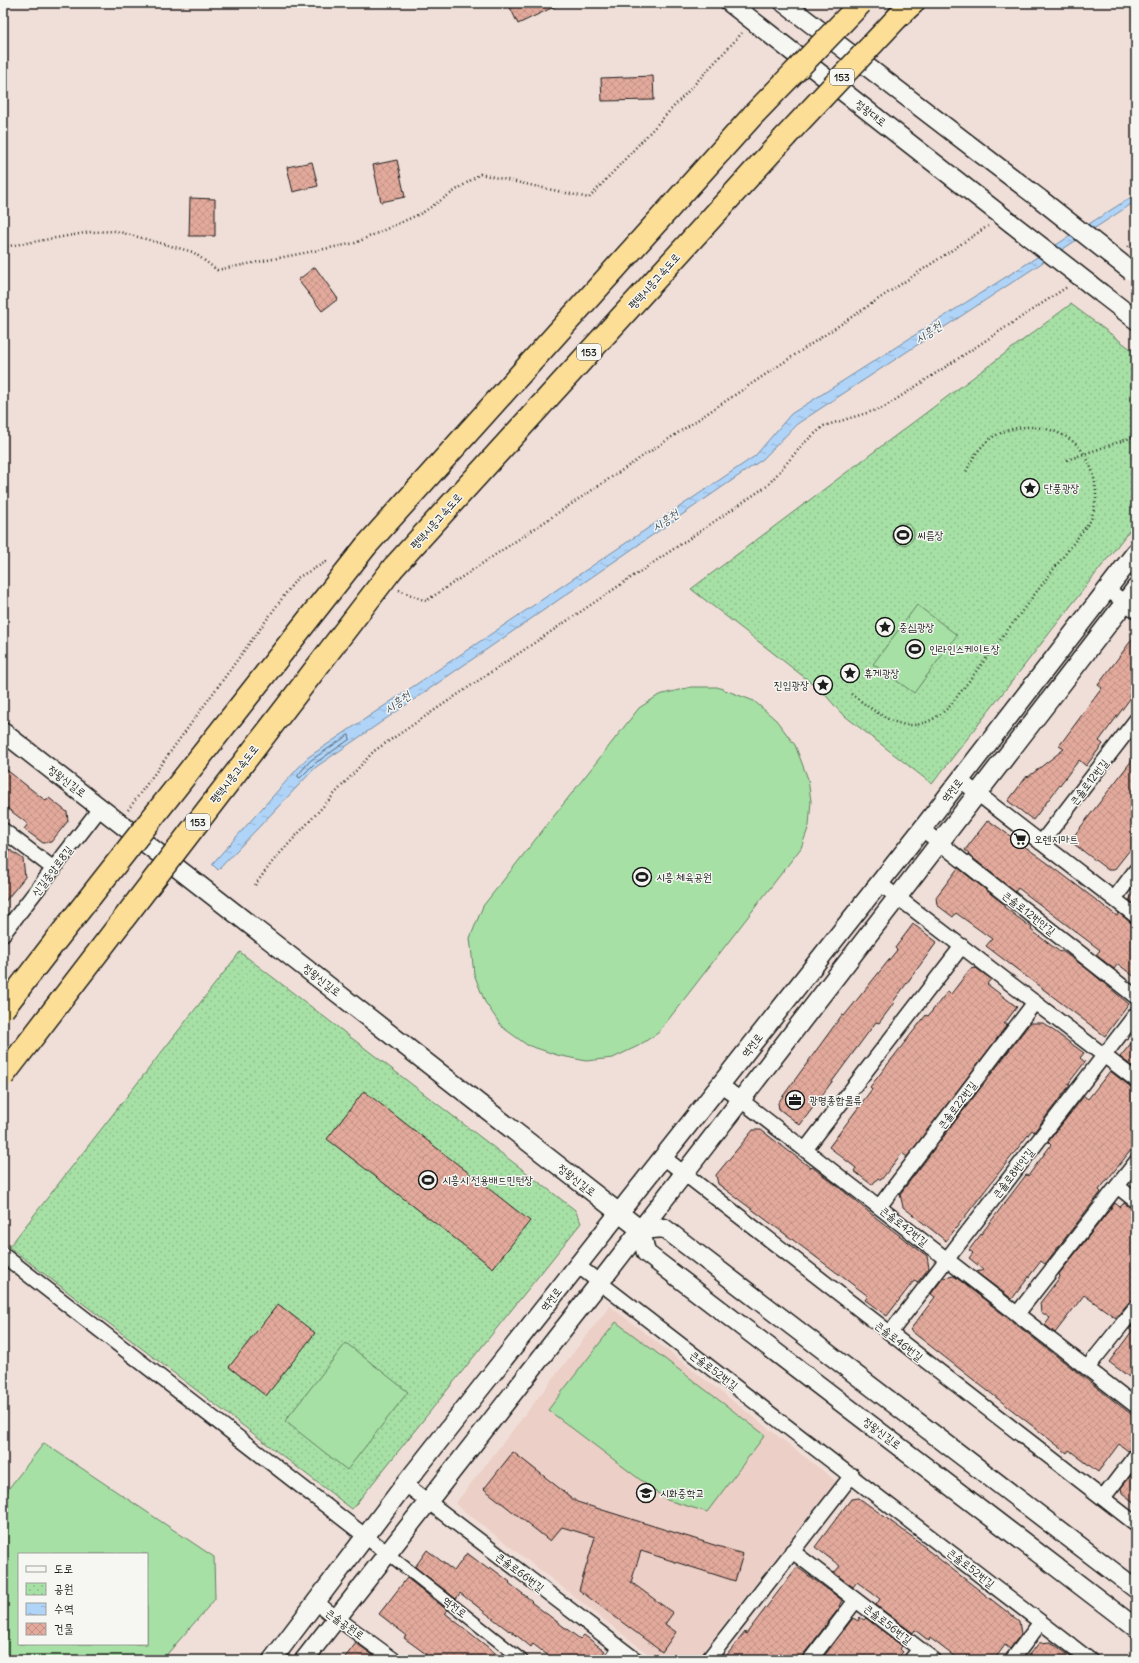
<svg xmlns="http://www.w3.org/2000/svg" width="1139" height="1663" viewBox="0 0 1139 1663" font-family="Delius,'Poor Story',sans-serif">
<defs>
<pattern id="park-dots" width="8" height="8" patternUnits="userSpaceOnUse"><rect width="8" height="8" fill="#a6e0a5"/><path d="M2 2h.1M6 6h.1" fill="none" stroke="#8ec08d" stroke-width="1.8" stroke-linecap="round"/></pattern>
<pattern id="water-ripples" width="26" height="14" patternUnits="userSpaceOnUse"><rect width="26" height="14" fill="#afd4f8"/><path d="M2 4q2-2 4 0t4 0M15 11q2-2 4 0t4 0" fill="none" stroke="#96b5d4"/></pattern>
<pattern id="building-cross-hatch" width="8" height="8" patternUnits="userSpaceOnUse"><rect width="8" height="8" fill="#e3aa9c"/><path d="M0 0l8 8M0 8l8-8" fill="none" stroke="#c29286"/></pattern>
</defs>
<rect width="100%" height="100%" fill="#f0dfd8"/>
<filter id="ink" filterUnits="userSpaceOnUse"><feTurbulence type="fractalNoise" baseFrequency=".025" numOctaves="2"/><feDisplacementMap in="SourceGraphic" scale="8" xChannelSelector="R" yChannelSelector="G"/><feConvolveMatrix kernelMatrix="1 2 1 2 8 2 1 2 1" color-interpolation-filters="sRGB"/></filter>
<g filter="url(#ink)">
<!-- built -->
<path fill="#eccfc6" d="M610,1306L836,1481L696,1660H656L455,1504Z"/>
<!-- park -->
<path fill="url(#park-dots)" stroke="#617e60" d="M1071,304L1136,353V522L932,784L841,713L822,691L691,589Z
M240,952L575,1210L581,1223L352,1509L9,1247Z"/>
<!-- pitch -->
<path fill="#a6e0a5" stroke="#617e60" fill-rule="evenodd" d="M892 534a11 11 0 1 1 22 0a11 11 0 1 1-22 0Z
M917,605L957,635L914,693L873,664Z
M691,687H717L754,701L776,720L795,745L808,779L811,801L809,826L801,848L658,1033L638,1046L613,1058L586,1061L557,1055L527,1045L502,1027L485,1002L474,974L470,938L483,906L639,708L659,695Z
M616,1322L765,1435L707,1512L667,1500L548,1410Z
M346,1343L408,1392L347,1470L285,1421Z
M44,1443L214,1557L215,1599L162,1660H3V1502L9,1488ZM19,1554H147V1644H19Z"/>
<!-- water -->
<path fill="url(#water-ripples)" stroke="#748aa0" d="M1136,194V201L797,424L763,459L316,767L218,870L212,864L307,758L755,456L791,414Z"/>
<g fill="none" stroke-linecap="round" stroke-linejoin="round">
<!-- shore -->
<path stroke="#576674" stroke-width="1" d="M349,735L350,739L314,764L300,778L298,777V775L310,761Z"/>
</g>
<!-- building -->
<path fill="url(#building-cross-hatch)" stroke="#1c1c1c" d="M508,3H562L518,24Z
M653,76L654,100L602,101L601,78Z
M397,160L405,197L381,202L373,165Z
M312,162L318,186L293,192L287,167Z
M190,198L215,199V236H189Z
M315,267L338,299L322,311L298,280Z
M1136,634V686L1129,695L1132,696L1099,741L1103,744L1086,766L1079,760L1033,820L1008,801L1027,776L1028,777L1064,749L1059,746L1102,688L1098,685Z
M1136,755V842L1114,870H1108L1070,841Z
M3,767L46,801L49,798L67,812L68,821L51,842L43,843L24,829L28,824L3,805Z
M988,820L1049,864L1117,916L1119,913L1131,923L1136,924V978L1118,964L1114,969L1096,955L1100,950L1018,888L1015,892L968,854L969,853L965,850Z
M3,845L23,859L25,877L3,904Z
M958,868L1005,905L1004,907L1032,928L1031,930L1060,952L1062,951L1086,968L1129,1004L1105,1036L986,946L992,939L956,913L953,917L937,905L936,897Z
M1136,891V905L1129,900Z
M913,924L937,942L893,1002L894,1003L879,1023L876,1022L800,1125L779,1109L778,1103L842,1015L844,1016L897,950L895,948Z
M976,968L991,979L987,984L1017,1007L1004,1024H1008L907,1157L902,1153L881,1180L878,1178L872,1185L854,1171L856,1168L829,1147L872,1089L870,1087L926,1015L928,1016L948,991L951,994L970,969Z
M1030,1023H1043L1084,1053L1080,1058L1085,1062L1068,1084L1070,1085L1034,1132L1032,1130L946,1241L903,1207L900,1194Z
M1136,1037V1069L1120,1057Z
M1110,1071L1131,1087L1136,1088V1144L1099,1190L1101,1192L1045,1264L1041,1261L1012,1299L976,1272L984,1270L969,1258L973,1253L969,1250L1026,1175L1028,1176L1051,1145L1048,1142L1084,1096L1088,1099Z
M364,1091L530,1221L493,1268L327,1139Z
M753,1130H761L811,1168L812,1167L836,1185L879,1220L927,1256L929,1268L917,1283L915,1281L913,1282L887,1316L865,1300L868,1296L718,1184L716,1175Z
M1115,1203L1120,1207L1124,1203L1136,1212V1299L1129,1302L1116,1318L1084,1295L1055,1333L1045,1325L1050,1318L1041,1312L1040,1303L1060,1277L1059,1274Z
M954,1276L1136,1418V1447H1132L1128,1451L1119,1444L1098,1472L1069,1450L1067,1453L910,1330L935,1297L931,1294L943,1278Z
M278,1304L315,1333L266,1396L229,1367Z
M1136,1321V1382L1109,1362L1132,1331L1129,1329Z
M513,1452L577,1502L743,1554L735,1581L641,1551L631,1582L673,1613L665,1624L676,1632L662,1652L579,1590L595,1537L562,1527L550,1541L484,1489Z
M1136,1469V1504L1122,1493L1121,1488Z
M859,1498L926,1547L925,1548L1019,1621L1021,1634L1010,1649L1005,1645L994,1660H959L930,1638L929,1641L915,1630L913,1633L876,1605L880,1599L857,1582L853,1587L834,1573L840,1566L815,1547L851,1499Z
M427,1550L454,1571L467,1553L488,1569L490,1567L510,1582L509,1583L532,1601L531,1602L580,1639L584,1635L605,1651L597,1660H554L533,1644L531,1647L510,1630L509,1631L460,1593L456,1599L415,1567Z
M797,1567L842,1600L839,1606L840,1607L803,1655L802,1660H723L745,1632L746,1634Z
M407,1578L447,1610L445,1613L504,1660H422L426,1654L404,1638L406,1635L379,1614Z
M860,1617L864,1620L866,1618L902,1646L900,1649L903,1652L896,1660H821L853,1618L858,1621Z
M1051,1642L1075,1660H1026L1039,1643Z
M356,1643L380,1660H343Z"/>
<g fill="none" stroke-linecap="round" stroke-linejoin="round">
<!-- pedestrian casing -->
<g stroke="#1c1c1c" stroke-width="14">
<path id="pedestrian" d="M387,1553L522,1660
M609,1660L619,1647"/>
</g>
<!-- minor casing -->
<g stroke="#1c1c1c" stroke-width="17">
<path id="minor" d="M1107,589L1136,611
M960,780L1136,916
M922,829L1136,997
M3,830L54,869
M1041,843L1136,720
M879,883L1136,1080
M1114,899L1136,870
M3,934L101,807
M720,1084L1136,1406
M805,1150L962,946
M663,1157L1136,1524
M1117,1186L1136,1201
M879,1207L1035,1002
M3,1255L387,1553
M577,1265L1090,1660
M1017,1314L1136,1162
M890,1333L1136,1014
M1087,1368L1136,1307
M405,1484L636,1660
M1103,1498L1136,1455
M792,1551L934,1660
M315,1602L394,1660
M708,1660L852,1475
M810,1660L856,1600
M911,1660L920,1649
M1012,1660L1041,1622"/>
</g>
<!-- tertiary casing -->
<g stroke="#1c1c1c" stroke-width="21">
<path id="tertiary" d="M730,3L1011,223
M784,3L1040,199
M1101,293L1136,320
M3,732L641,1230L646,1253L1136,1628
M641,1230L664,1228L1136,1589
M272,1660L405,1484L922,829L1136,552
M304,1660L608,1272L1136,588"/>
</g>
<!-- motorway casing -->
<g stroke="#1c1c1c" stroke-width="25">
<path id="motorway" d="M898,17L913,3
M366,546L754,114
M393,568L786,136"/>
</g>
<!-- path -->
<path stroke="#1c1c1c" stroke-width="2.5" stroke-dasharray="1 3" stroke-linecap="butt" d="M3,247L91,232L116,231L193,252L217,270L355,243L422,213L480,174L589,198L742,33
M1128,247L1136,242
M1067,460L1136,436
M399,590L426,601L988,226
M851,694C886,719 911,743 950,706L1091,520C1093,512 1096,503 1096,496C1096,481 1092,467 1085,455C1065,424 1018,419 990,439C978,448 971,461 965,474
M128,810L297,578L326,562L329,563
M255,885L273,861L374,751L767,486L804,443L824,426L883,408L1067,287"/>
<!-- pedestrian -->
<use href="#pedestrian" stroke="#f6f6f2" stroke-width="11"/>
<!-- minor -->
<use href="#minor" stroke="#f6f6f2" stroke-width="14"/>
<!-- tertiary -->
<use href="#tertiary" stroke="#f6f6f2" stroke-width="18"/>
<!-- motorway -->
<use href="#motorway" stroke="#fcde96" stroke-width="22"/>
<!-- tertiary-bridge casing -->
<g stroke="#1c1c1c" stroke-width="21" stroke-linecap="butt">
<path id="tertiary-bridge" d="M1040,199L1131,271
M1011,223L1101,293"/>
</g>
<!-- motorway-bridge casing -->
<g stroke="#1c1c1c" stroke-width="25" stroke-linecap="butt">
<path id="motorway-bridge" d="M754,114L861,3
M786,136L898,17
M3,1009L57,939L366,546
M3,1076L393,568"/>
</g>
<!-- tertiary-bridge -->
<use href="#tertiary-bridge" stroke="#f6f6f2" stroke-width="18"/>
<!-- motorway-bridge -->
<use href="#motorway-bridge" stroke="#fcde96" stroke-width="22"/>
</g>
</g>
<!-- icons -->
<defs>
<g id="sight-ring" transform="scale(1)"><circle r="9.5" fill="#f6f6f2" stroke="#1c1c1c" stroke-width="1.5"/><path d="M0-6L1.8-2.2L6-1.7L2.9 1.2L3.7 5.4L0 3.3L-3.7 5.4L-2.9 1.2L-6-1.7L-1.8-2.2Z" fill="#1c1c1c"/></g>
<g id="stadium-ring" transform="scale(1)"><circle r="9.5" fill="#f6f6f2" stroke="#1c1c1c" stroke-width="1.5"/><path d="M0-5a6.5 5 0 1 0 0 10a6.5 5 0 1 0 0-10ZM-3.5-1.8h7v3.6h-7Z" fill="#1c1c1c"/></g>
<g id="supermarket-ring" transform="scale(1)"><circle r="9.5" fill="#f6f6f2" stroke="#1c1c1c" stroke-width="1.5"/><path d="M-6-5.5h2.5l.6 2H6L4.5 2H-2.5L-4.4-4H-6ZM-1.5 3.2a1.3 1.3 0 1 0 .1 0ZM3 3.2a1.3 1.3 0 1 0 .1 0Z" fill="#1c1c1c"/></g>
<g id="office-ring" transform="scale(1)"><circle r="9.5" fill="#f6f6f2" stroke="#1c1c1c" stroke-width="1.5"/><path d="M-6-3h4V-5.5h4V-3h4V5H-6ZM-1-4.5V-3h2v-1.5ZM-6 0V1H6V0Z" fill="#1c1c1c"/></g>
<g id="school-ring" transform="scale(1)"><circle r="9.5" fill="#f6f6f2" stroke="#1c1c1c" stroke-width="1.5"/><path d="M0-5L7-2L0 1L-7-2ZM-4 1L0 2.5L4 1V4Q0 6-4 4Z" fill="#1c1c1c"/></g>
</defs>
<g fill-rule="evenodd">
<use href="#sight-ring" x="1030" y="488"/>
<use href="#stadium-ring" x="903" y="535"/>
<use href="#sight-ring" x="885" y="627"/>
<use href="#stadium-ring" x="915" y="649"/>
<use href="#sight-ring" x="850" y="673"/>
<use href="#sight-ring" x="823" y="685"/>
<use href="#supermarket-ring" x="1020" y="839"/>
<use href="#stadium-ring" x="642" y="877"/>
<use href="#office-ring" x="795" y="1100"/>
<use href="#stadium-ring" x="428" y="1180"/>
<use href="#school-ring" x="646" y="1493"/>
</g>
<g text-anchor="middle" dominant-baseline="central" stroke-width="3" stroke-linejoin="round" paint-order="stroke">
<!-- shield labels -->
<g fill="#f6f6f2" stroke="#5d5d5c" stroke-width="1">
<rect x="830" y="69" width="24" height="16" rx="3"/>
<rect x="577" y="344" width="24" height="16" rx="3"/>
<rect x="186" y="814" width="24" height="16" rx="3"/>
</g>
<g font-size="10" font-weight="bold" fill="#1c1c1c">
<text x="842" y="77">153</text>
<text x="589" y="352">153</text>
<text x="198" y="822">153</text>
</g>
<!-- street labels -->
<g font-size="11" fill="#1c1c1c" stroke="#f6f6f2">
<text transform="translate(871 113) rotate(38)">정왕대로</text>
<text transform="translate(654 281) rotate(-48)">평택시흥고속도로</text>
<text transform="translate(436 521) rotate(-48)">평택시흥고속도로</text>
<text transform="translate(234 774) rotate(-52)">평택시흥고속도로</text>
<text transform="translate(67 781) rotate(37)">정왕신길로</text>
<text transform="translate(1089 782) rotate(-52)">큰솔로12번길</text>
<text transform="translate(952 790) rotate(-52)">역전로</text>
<text transform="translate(52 871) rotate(-53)">신길중앙로8길</text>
<text transform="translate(1029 913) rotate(38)">큰솔로12번안길</text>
<text transform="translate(322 980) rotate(38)">정왕신길로</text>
<text transform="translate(752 1045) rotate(-52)">역전로</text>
<text transform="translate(957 1105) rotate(-53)">큰솔로22번길</text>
<text transform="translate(1013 1173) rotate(-52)">큰솔로8번안길</text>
<text transform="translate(577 1180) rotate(38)">정왕신길로</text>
<text transform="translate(904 1226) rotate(38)">큰솔로42번길</text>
<text transform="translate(551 1299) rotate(-52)">역전로</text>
<text transform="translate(899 1341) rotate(38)">큰솔로46번길</text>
<text transform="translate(714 1370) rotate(37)">큰솔로52번길</text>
<text transform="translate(882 1433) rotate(37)">정왕신길로</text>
<text transform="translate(971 1568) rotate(38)">큰솔로52번길</text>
<text transform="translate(520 1572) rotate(37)">큰솔로66번길</text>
<text transform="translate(455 1607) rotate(38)">역전로</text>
<text transform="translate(345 1624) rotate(36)">큰솔공원로</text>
<text transform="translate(888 1624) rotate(38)">큰솔로56번길</text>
</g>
<!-- poi labels -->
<g font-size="11" fill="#1c1c1c" stroke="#f6f6f2" text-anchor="start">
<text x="1044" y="488">단풍광장</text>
<text x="917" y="535">씨름장</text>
<text x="899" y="627">중심광장</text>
<text x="929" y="649">인라인스케이트장</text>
<text x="864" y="673">휴게광장</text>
<text x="809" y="685" text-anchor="end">진입광장</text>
<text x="1034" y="839">오렌지마트</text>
<text x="656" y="877">시흥 체육공원</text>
<text x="809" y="1100">광명종합물류</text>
<text x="442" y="1180">시흥시 전용배드민턴장</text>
<text x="660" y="1493">시화중학교</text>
</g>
<!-- water labels -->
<g font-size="12" font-style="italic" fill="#48535e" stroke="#f6f6f2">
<text transform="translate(928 332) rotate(-33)">시흥천</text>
<text transform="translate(665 520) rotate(-33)">시흥천</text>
<text transform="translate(397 702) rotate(-35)">시흥천</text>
</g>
</g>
<!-- margin -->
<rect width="1139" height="1663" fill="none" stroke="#f6f6f2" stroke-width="16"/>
<rect x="8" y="8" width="1123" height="1647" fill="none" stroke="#1c1c1c" stroke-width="1.5" filter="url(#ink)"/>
<!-- legend -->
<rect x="18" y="1553" width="130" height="92" fill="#f6f6f2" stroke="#9f9f9c"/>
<rect x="26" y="1566" width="20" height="6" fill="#f6f6f2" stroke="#9f9f9c"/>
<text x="54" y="1573" font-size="12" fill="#1c1c1c">도로</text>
<rect x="26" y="1583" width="20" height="12" fill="url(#park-dots)" stroke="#9f9f9c"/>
<text x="54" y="1593" font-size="12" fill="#1c1c1c">공원</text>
<rect x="26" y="1603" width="20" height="12" fill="url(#water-ripples)" stroke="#9f9f9c"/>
<text x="54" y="1613" font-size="12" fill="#1c1c1c">수역</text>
<rect x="26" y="1623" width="20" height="12" fill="url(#building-cross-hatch)" stroke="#9f9f9c"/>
<text x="54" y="1633" font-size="12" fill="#1c1c1c">건물</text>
</svg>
